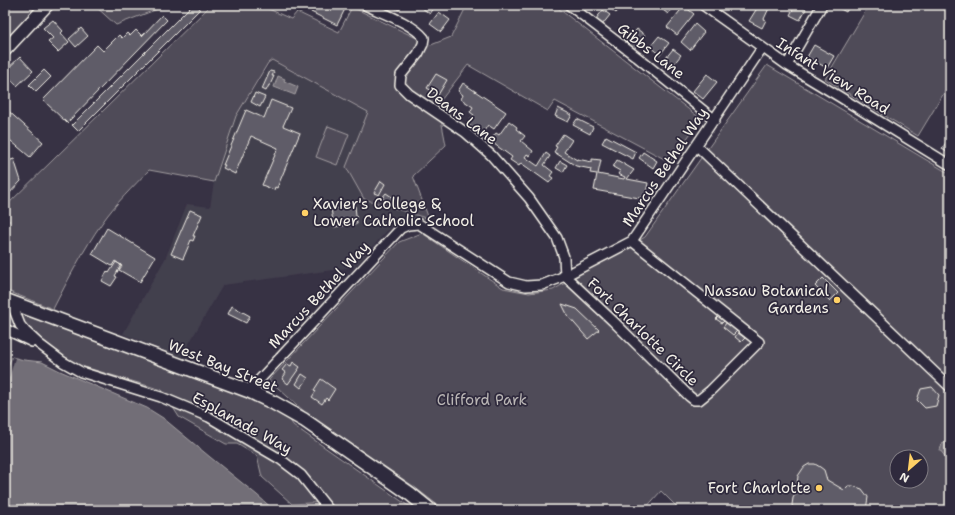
<svg xmlns="http://www.w3.org/2000/svg" width="955" height="515" viewBox="0 0 955 515" font-family="'Shantell Sans',sans-serif">
<rect width="100%" height="100%" fill="#373244"/>
<filter id="ink" filterUnits="userSpaceOnUse"><feTurbulence type="fractalNoise" baseFrequency=".025" numOctaves="2"/><feDisplacementMap in="SourceGraphic" scale="8" xChannelSelector="R" yChannelSelector="G"/><feConvolveMatrix kernelMatrix="1 2 1 2 8 2 1 2 1" color-interpolation-filters="sRGB"/></filter>
<g filter="url(#ink)">
<!-- built -->
<path fill="#433f4e" d="M272,60L394,126L429,219L392,225L355,267L223,285L181,357L123,334L166,257L187,204L210,207L214,182L236,116Z"/>
<!-- green -->
<path fill="#504b59" stroke="#a29ea0" fill-rule="evenodd" d="M5,5H38L5,41Z
M94,5H168L116,25Z
M207,5H260L291,19L297,12L339,32L352,7L431,45L451,37L465,9L462,5H554L701,119L670,162L555,101L548,111L468,65L438,104L446,145L413,176L429,219L364,199L346,167L368,112L272,60L268,63L236,116L214,182L149,170C133,187 115,204 102,223C83,250 68,280 53,309L5,290V226L10,221L5,216V207L209,7Z
M869,5H950V83L918,136L825,79Z
M767,65L950,174V510H679V509L661,491L644,510H444L413,486L306,413L269,380L399,242L422,233L503,288L529,293L553,290L645,237ZM897,457H921V481H897Z
M328,126L349,134L337,165L316,157Z
M5,305L236,392L288,417L293,425L407,505L415,508L418,510H335L328,502L292,504L262,477L257,456L237,444H226L179,417L162,390L81,366L65,357L45,342L5,331Z"/>
<!-- water -->
<path fill="#726e77" stroke="#a6a2a4" d="M278,76L285,79L284,81L298,87L295,95L274,87Z
M12,357L24,360L42,362L60,371L147,408L163,418L210,457L257,495L274,510H5V367H7Z
M946,442L950,444V463L940,450L942,444Z"/>
<!-- pier -->
<path fill="#373244" d="M12,357L15,358L5,392V381Z"/>
<!-- building -->
<path fill="#5f5c67" stroke="#f4f1e8" d="M192,5H197L200,9L78,131L72,125Z
M314,5H336L345,9L337,25L311,12Z
M389,5H402L399,10Z
M418,5H436L430,14Z
M612,5H623L616,13L610,8Z
M659,5H675L668,14L658,6Z
M759,5H768L770,6L764,19L766,20L762,28L749,21Z
M795,5H799L806,9L800,20L790,15Z
M835,5H850L846,12L835,6Z
M684,6L694,14L677,35L667,27Z
M603,10L610,15L602,25L595,20Z
M439,12L450,20L441,32L430,24Z
M162,15L167,20L67,123L43,100L97,45L103,51L119,35L122,38L127,33L130,36L136,30L142,36Z
M53,20L63,31L61,33L69,42L58,52L48,42L53,38L43,28Z
M695,24L704,32L690,50L681,42Z
M81,28L88,36L76,47L69,39Z
M637,29L645,35L634,49L626,42Z
M659,36L669,43L660,55L650,47Z
M814,45L834,56L827,68L807,57Z
M673,49L681,55L669,70L661,64Z
M20,57L33,71L17,86L5,73V71Z
M44,70L51,77L36,92L29,85Z
M270,71L274,72L272,76H274L270,85H269L266,91L262,89Z
M436,74L447,80L438,95L427,88Z
M707,74L717,82L703,99L693,91Z
M463,83L506,112L494,129L488,125L482,134L467,124L474,115L470,112L473,107L461,99L463,95L458,91Z
M255,93L265,97L260,107L251,102Z
M271,100L291,108L283,126L300,133L277,188L275,187L274,190L262,185L278,148L251,136L235,174L223,168L225,165H223L246,110L264,118Z
M5,108L43,142L30,157L5,136Z
M558,108L572,115L568,122L555,116Z
M577,119L593,127L590,134L573,125Z
M509,121L517,127L516,129L525,136L521,141L533,151L530,156L527,154L525,157L538,166L546,153L550,156L544,165L553,172L550,176L553,178L549,183L521,163L519,166L510,160L512,157L490,141L496,133L499,135Z
M563,134L572,140L564,152L577,160V159L592,162V159L601,160L598,174L624,179L625,177L618,174L620,171L613,167L617,160L634,170L627,179L648,183L645,199L594,190L597,174L590,173L591,169L576,166L554,152L557,147L555,146Z
M606,136L636,152L633,159L602,143Z
M950,136V154L942,149Z
M643,152L657,161L653,168L639,158Z
M14,159L21,181L5,198V162Z
M560,161L567,165L563,172L556,168Z
M381,181L385,184L379,195L374,193Z
M386,193L398,201L395,206L382,198Z
M355,206L357,224L334,227L331,209Z
M190,210L202,215L193,236H195L193,241L191,240L183,259L171,254Z
M107,228L155,257L140,282L119,270L122,266L115,261L112,266L92,254Z
M116,262L121,265L115,276L117,277L111,286L102,281L107,271L109,273Z
M823,278L838,293L830,301L815,286Z
M562,304L577,309L599,330L588,339L568,316Z
M232,306L250,316L246,323L228,314Z
M719,316L725,320L722,323L716,319Z
M727,322L737,331L733,335L723,327Z
M738,333L745,338L741,342L735,337Z
M293,362L300,367L288,384L282,379L286,373L282,370L287,364L291,366Z
M302,374L308,378L301,388L296,384Z
M321,379L335,389L328,400L326,398L322,404L312,397L316,391L314,390Z
M932,387L939,395L936,406L925,408L917,400L921,389Z
M809,464H815L820,467L824,470L827,480L844,490L848,486H853L862,489L868,497L866,510H794L792,505L793,498L797,491V485L798,476L804,467Z"/>
<g fill="none" stroke-linecap="round" stroke-linejoin="round">
<!-- minor casing -->
<g stroke="#f4f1e8" stroke-width="12">
<path id="minor" d="M365,5C382,13 412,23 424,38L423,44L418,54L401,75L400,85L409,94L465,132L491,155L529,198L557,238L564,257L565,276L613,321L689,396L694,400H699L710,391L759,342L632,241
M569,5L637,57L715,120
M703,5L787,65L840,97L950,165
M787,65L822,5
M697,146L950,387
M11,302L20,325L25,331L39,344L63,362L81,372L161,397L209,417L280,459L301,475L329,510
M5,329L32,342
M249,391L401,228L408,225L419,224L509,282L526,286L542,285L565,276L632,241L762,48"/>
</g>
<!-- major casing -->
<g stroke="#f4f1e8" stroke-width="15">
<path id="major" d="M5,50L47,5"/>
</g>
<!-- highway casing -->
<g stroke="#f4f1e8" stroke-width="16">
<path id="highway" d="M5,300L249,391L274,403L304,420L409,493L430,510"/>
</g>
<!-- minor -->
<use href="#minor" stroke="#2f2a3d" stroke-width="9"/>
<!-- major -->
<use href="#major" stroke="#2f2a3d" stroke-width="12"/>
<!-- highway -->
<use href="#highway" stroke="#2f2a3d" stroke-width="13"/>
</g>
</g>
<!-- markers -->
<g fill="#ffd166" stroke="#2f2a3d" stroke-width="1.5">
<circle cx="305" cy="213" r="4"/>
<circle cx="837" cy="300" r="4"/>
<circle cx="819" cy="488" r="4"/>
</g>
<g text-anchor="middle" dominant-baseline="central" stroke-width="3.5" stroke-linejoin="round" paint-order="stroke">
<!-- street labels -->
<g font-size="15" fill="#f4f1e8" stroke="#2f2a3d">
<text transform="translate(651 51) rotate(38)">Gibbs Lane</text>
<text transform="translate(833 76) rotate(32)">Infant View Road</text>
<text transform="translate(462 116) rotate(37)">Deans Lane</text>
<text transform="translate(665 167) rotate(-56)">Marcus Bethel Way</text>
<text transform="translate(319 295) rotate(-47)">Marcus Bethel Way</text>
<text transform="translate(643 332) rotate(44)">Fort Charlotte Circle</text>
<text transform="translate(223 366) rotate(22)">West Bay Street</text>
<text transform="translate(242 423) rotate(29)">Esplanade Way</text>
</g>
<!-- poi labels -->
<g font-size="15" fill="#f4f1e8" stroke="#2f2a3d" text-anchor="end">
<text x="313" y="204" text-anchor="start">Xavier's College &amp;<tspan x="313" dy="17">Lower Catholic School</tspan></text>
<text x="829" y="291">Nassau Botanical<tspan x="829" dy="17">Gardens</tspan></text>
<text x="811" y="488">Fort Charlotte</text>
</g>
<!-- park labels -->
<g font-size="15" fill="#bbb7b6" stroke="#2f2a3d">
<text x="482" y="400">Clifford Park</text>
</g>
</g>
<!-- margin -->
<rect width="955" height="515" fill="none" stroke="#2f2a3d" stroke-width="20"/>
<rect x="10" y="10" width="935" height="495" fill="none" stroke="#f4f1e8" stroke-width="1.5" filter="url(#ink)"/>
<!-- north arrow -->
<g transform="translate(909 469) rotate(208)"><circle r="19" fill="#2f2a3d" stroke="#7e7a81"/>
<path d="M0-3L7 15L0 10L-7 15Z" fill="#ffd166"/>
<text y="-6" font-size="11" font-weight="bold" text-anchor="middle" fill="#f4f1e8">N</text>
</g>
</svg>
